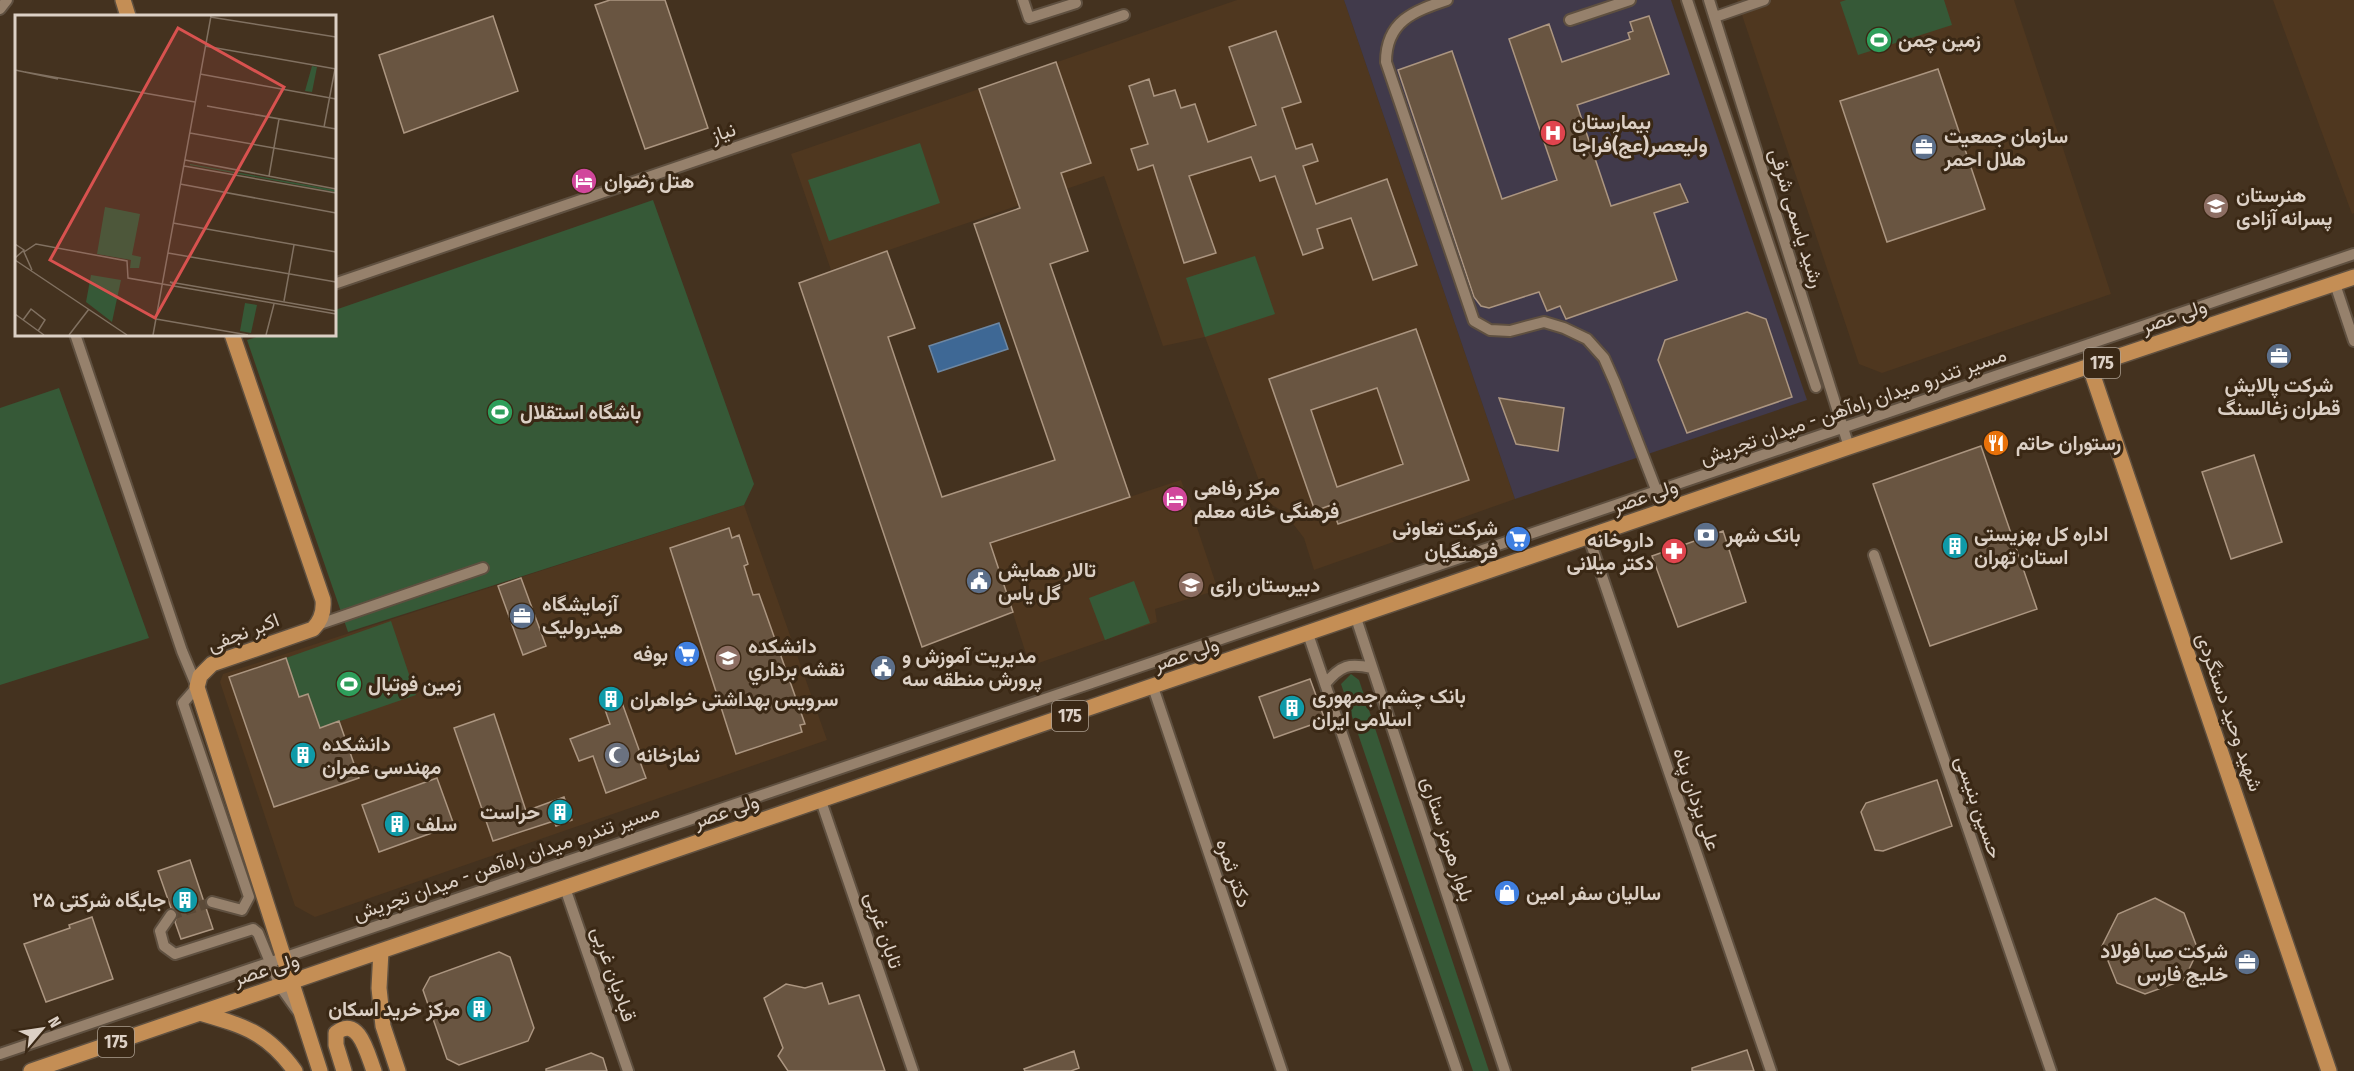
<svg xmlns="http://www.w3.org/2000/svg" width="2354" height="1071" viewBox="0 0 2354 1071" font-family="'Fira Sans Condensed',Vazirmatn,sans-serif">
<rect width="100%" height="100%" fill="#44321f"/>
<!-- built -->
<path fill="#4f371f" d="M1237,0H1344L1515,499L1314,570L1304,538L1284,512L1267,502L1205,337L1163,346L1104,176L831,270L791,154Z
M1737,0H2014L2111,294L1882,373L1859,364Z
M2273,0H2354V213L2352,214Z
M1181,480L1218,590L1155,609L1157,622L1030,666L990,543Z
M744,505L827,740L315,917L295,906L220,682L223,674Z"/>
<!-- medical -->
<path fill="#413a4b" d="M1344,0H1671L1807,400L1515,499Z"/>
<!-- green -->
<path fill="#365937" d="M1846,0H1944L1952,25L1858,55L1840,2Z
M920,143L940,203L829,241L808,180Z
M653,200L754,484L744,505L348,632L247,340L263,335L334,334L335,310Z
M1255,256L1275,314L1205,337L1186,278Z
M59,388L149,638L0,685V408Z
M1134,581L1150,623L1105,640L1089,598Z
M391,621L416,695L320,728L308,694L291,700L282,674L291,671L286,658Z
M1351,674L1359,680L1489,1071H1473L1341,684Z"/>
<!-- water -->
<path fill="#3e6895" stroke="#6d87a3" stroke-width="1.5" d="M999,323L1008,349L938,372L929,346Z"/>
<!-- building -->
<path fill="#695541" stroke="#ac9681" stroke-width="1.5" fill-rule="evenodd" d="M610,0H665L708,128L645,149L595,5Z
M493,16L518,91L404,133L379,55Z
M1649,16L1669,74L1577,105L1611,206L1680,184L1688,202L1654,213L1677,280L1566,319L1560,306L1547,311L1539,292L1489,308L1481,306L1474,297L1398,70L1452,51L1502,199L1557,180L1509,39L1549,24L1562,62L1630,39L1628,33L1633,31L1630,22Z
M1276,31L1301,102L1282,108L1296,149L1312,144L1318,161L1303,166L1316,204L1387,179L1417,265L1373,280L1351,218L1317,229L1323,248L1303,255L1275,176L1260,181L1251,157L1189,176L1216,253L1184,263L1153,165L1138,170L1131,149L1148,144L1129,86L1149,79L1154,96L1175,90L1181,108L1195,104L1208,142L1256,125L1229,47Z
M1056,62L1091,163L1061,173L1088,251L1050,264L1130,497L990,543L1013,612L922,647L799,283L887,251L915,328L888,337L942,497L1055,460L974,224L1020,208L979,89Z
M1938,69L1985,209L1887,242L1840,101Z
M1747,312L1766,319L1792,397L1687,433L1658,360L1665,340Z
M1416,329L1469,480L1338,524L1331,505L1315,511L1269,379ZM1377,388L1403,464L1337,487L1311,410Z
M1499,398L1564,408L1558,451L1516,444Z
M1981,446L2037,609L1930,646L1873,484Z
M2254,455L2282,542L2231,559L2202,472Z
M729,528L732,538L739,535L748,564L744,566L753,595L759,594L805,724L800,725L802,732L736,754L670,548Z
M1723,531L1746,602L1678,627L1652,556Z
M521,578L546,646L523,655L498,586Z
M286,658L299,697L308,694L320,728L339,721L359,778L274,807L229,677Z
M1310,679L1325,720L1274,738L1259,697Z
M617,689L642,758L639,759L646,778L606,793L593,756L579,761L570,739L610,724L600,695Z
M494,714L526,811L564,797L572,820L556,826L554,821L493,841L454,728Z
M437,778L454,825L379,852L362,805Z
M1937,780L1952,826L1883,851L1875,850L1861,812L1866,803Z
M190,860L213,929L181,939L175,922L178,912L171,908L158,871Z
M2155,898L2184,913L2198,950L2184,980L2145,994L2117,983L2102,946L2118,914Z
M92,917L113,979L46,1002L24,944L70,928L69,925Z
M499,952L510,957L534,1028L528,1041L459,1065L447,1059L423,990L430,977Z
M822,983L829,1004L859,995L885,1071H788L778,1056L783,1048L764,998L786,984L805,988Z
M1747,1050L1754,1071H1692V1068Z
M1074,1051L1079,1068L1071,1071H1025L1024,1069Z
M591,1053L603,1058L607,1071H546V1069Z"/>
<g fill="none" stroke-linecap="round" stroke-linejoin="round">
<!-- minor-tunnel -->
<path stroke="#5b4a38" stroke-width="10" stroke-dasharray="10 5" stroke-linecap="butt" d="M171,915L212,902"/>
<!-- minor casing -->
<g stroke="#5f5040" stroke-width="14">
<path id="minor" d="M1023,0L1029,18L1076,3
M1447,0C1414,11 1386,21 1386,62L1474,321L1490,330L1510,331L1544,322L1564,328L1587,339L1604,358L1615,383L1657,492L1662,513
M1687,0L1816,387
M1709,0L1849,447
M0,9L7,0
M1715,17L1764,0
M1570,20L1630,0
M334,284L1124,15
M2335,284L2354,341
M75,334L182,651L197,687L183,703L249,897L242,910L212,902
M1589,538L1771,1071
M1874,555L2051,1071
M1356,618L1505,1071
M317,625L483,568
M1308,634L1457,1071
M1325,684C1341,665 1349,663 1372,668
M1153,687L1282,1071
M821,801L913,1071
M565,888L628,1071
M171,915L160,931L164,946L175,954L253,929L258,933L280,986L297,1010
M0,1054L2354,254"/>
</g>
<!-- major casing -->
<g stroke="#5f5040" stroke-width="18">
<path id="major" d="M123,0L128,16
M232,334L323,600C324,611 321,621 313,629L212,664L200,676L197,687L320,1071
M2090,367L2329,1071
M381,951L379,988L383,1026L398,1071
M200,1013C244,1026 267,1032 295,1071
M31,1071L1849,447L2354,277
M344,1071L336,1045V1033C359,1014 368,1056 374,1071"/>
</g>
<!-- minor -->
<use href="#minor" stroke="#96816c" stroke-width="10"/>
<!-- major -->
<use href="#major" stroke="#c48e55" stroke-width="15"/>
</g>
<!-- icons -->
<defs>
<g id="stadium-disc" transform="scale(1.35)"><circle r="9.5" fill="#2e9e5b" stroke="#3a2815"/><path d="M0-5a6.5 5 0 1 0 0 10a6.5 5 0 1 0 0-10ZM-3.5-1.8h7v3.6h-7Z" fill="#fff"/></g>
<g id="hospital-disc" transform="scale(1.35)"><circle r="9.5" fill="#e0444e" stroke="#3a2815"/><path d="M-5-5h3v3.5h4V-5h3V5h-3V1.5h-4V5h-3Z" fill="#fff"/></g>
<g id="office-disc" transform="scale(1.35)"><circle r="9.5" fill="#5c6f8a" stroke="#3a2815"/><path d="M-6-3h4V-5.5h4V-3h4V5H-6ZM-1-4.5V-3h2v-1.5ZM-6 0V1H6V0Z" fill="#fff"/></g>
<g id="hotel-disc" transform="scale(1.35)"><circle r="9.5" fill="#d1479c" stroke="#3a2815"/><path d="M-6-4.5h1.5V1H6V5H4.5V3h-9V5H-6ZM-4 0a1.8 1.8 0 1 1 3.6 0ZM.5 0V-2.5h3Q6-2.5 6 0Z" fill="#fff"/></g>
<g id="school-disc" transform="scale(1.35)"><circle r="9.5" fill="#8d6e63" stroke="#3a2815"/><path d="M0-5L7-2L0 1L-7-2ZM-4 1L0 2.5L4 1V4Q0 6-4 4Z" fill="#fff"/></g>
<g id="restaurant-disc" transform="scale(1.35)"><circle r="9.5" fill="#e8710a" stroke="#3a2815"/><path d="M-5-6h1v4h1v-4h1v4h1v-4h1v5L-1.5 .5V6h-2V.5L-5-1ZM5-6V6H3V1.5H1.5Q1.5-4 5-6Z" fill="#fff"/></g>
<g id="bank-disc" transform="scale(1.35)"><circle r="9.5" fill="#5c6f8a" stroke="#3a2815"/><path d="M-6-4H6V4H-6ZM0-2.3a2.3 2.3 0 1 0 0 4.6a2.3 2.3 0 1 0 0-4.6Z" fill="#fff"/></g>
<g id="supermarket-disc" transform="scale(1.35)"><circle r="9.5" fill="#3f7fe0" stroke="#3a2815"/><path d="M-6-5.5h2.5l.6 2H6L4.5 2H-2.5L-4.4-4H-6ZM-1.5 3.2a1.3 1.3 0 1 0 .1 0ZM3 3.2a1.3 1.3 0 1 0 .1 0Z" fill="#fff"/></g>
<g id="building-disc" transform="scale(1.35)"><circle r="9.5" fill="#0f9aa8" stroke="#3a2815"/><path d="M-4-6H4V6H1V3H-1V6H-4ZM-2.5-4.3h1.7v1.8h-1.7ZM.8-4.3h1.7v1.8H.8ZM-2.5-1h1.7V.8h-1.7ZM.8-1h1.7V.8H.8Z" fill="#fff"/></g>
<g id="pharmacy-disc" transform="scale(1.35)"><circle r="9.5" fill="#e0444e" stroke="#3a2815"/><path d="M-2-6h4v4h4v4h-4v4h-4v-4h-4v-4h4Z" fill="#fff"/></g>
<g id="civic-disc" transform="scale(1.35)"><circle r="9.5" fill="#5c6f8a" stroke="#3a2815"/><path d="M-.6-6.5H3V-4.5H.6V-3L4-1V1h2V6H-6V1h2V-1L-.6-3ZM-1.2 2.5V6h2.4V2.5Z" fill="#fff"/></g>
<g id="university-disc" transform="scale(1.35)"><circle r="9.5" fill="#8d6e63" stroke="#3a2815"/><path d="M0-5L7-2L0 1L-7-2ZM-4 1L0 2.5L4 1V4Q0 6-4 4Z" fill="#fff"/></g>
<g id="mosque-disc" transform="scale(1.35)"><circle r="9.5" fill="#6b7280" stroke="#3a2815"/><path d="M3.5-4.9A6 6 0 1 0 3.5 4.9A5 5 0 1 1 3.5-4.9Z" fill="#fff"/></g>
<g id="shop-disc" transform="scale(1.35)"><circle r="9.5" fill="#3f7fe0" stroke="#3a2815"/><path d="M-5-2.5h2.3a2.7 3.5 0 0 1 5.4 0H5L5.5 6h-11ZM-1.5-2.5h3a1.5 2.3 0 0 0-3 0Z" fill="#fff"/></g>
</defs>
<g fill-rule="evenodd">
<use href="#stadium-disc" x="1879" y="40"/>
<use href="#hospital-disc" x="1553" y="133"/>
<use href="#office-disc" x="1924" y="147"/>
<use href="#hotel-disc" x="584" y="181"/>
<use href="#school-disc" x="2216" y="206"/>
<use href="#office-disc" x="2279" y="356"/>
<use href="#stadium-disc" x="500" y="412"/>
<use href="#restaurant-disc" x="1996" y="443"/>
<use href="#hotel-disc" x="1175" y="499"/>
<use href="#bank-disc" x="1706" y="535"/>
<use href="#supermarket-disc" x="1518" y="539"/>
<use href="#building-disc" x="1955" y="546"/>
<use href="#pharmacy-disc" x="1674" y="551"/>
<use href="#civic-disc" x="979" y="581"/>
<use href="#school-disc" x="1191" y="585"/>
<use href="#office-disc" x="522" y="616"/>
<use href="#supermarket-disc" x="687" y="654"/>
<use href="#university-disc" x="728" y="658"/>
<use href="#civic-disc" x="883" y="668"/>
<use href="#stadium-disc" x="349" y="684"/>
<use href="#building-disc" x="611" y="699"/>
<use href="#building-disc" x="1292" y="708"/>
<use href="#building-disc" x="303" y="755"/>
<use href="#mosque-disc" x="617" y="755"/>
<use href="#building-disc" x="560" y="812"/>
<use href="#building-disc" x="397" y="824"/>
<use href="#shop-disc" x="1507" y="893"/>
<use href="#building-disc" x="185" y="900"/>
<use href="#office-disc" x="2247" y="962"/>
<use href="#building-disc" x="479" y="1009"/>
</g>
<g text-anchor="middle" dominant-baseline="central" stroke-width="6" stroke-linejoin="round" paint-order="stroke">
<!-- shield labels -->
<g fill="#3a2815" stroke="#ab9e90" stroke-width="1.5">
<rect x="2084" y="348" width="36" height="30" rx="4.5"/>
<rect x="1052" y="701" width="36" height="30" rx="4.5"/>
<rect x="98" y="1027" width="36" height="30" rx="4.5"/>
</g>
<g font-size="18" font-weight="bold" fill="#dcd0c5">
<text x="2102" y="363">175</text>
<text x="1070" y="716">175</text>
<text x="116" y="1042">175</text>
</g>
<!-- poi labels -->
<g font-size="20" font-weight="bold" fill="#dcd0c5" stroke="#3a2815" text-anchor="start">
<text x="1898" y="40">زمین چمن</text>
<text x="1572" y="122">بیمارستان<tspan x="1572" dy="23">ولیعصر(عج)فراجا</tspan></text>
<text x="1944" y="136">سازمان جمعیت<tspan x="1944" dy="23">هلال احمر</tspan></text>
<text x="604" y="181">هتل رضوان</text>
<text x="2236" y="195">هنرستان<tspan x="2236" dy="23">پسرانه آزادی</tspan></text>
<text x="2279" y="385" text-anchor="middle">شرکت پالایش<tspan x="2279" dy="23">قطران زغالسنگ</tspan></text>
<text x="520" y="412">باشگاه استقلال</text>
<text x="2016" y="443">رستوران حاتم</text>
<text x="1194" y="488">مرکز رفاهی<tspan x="1194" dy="23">فرهنگی خانه معلم</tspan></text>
<text x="1498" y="528" text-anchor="end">شرکت تعاونی<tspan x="1498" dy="23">فرهنگیان</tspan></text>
<text x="1974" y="534">اداره کل بهزیستی<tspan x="1974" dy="23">استان تهران</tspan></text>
<text x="1726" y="535">بانک شهر</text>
<text x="1654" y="540" text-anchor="end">داروخانه<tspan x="1654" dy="23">دکتر میلانی</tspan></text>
<text x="998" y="570">تالار همایش<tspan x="998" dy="23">گل یاس</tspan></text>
<text x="1210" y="585">دبیرستان رازی</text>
<text x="542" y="604">آزمایشگاه<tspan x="542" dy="23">هیدرولیک</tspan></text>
<text x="748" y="646">دانشكده<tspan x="748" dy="23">نقشه برداري</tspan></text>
<text x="668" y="654" text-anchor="end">بوفه</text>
<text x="902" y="656">مدیریت آموزش و<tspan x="902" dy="23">پرورش منطقه سه</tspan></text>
<text x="368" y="684">زمین فوتبال</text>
<text x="1312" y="696">بانک چشم جمهوری<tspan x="1312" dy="23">اسلامی ایران</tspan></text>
<text x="630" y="699">سرویس بهداشتی خواهران</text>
<text x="322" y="744">دانشکده<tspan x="322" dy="23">مهندسی عمران</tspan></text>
<text x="636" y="755">نمازخانه</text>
<text x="540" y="812" text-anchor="end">حراست</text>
<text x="416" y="824">سلف</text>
<text x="1526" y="893">سالیان سفر امین</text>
<text x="166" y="900" text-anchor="end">جایگاه شرکتی ۲۵</text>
<text x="2228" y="951" text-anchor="end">شرکت صبا فولاد<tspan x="2228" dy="23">خلیج فارس</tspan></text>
<text x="460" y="1009" text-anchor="end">مرکز خرید اسکان</text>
</g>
<!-- street labels -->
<g font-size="20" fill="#dcd0c5" stroke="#3a2815">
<text transform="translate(723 132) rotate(-19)">نیاز</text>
<text transform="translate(1797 218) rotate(73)">رشید یاسمی شرقی</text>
<text transform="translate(2174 316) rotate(-19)">ولی عصر</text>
<text transform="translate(1853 406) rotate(-19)">مسیر تندرو میدان راه‌آهن - میدان تجریش</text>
<text transform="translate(1645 496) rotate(-19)">ولی عصر</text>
<text transform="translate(243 632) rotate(-21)">اکبر نجفی</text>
<text transform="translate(1186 654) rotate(-19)">ولی عصر</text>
<text transform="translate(2230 712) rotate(71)">شهید وحید دستگردی</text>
<text transform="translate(1697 799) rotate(71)">علی یزدان پناه</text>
<text transform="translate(1979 807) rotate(71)">حسین بنیسی</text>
<text transform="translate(726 811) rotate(-19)">ولی عصر</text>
<text transform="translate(1448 839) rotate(72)">بلوار هرمز ستاری</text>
<text transform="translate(506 862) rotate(-19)">مسیر تندرو میدان راه‌آهن - میدان تجریش</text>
<text transform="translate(1234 873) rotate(71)">دکتر ثمره</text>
<text transform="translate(884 930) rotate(71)">تابان غربی</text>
<text transform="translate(266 969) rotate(-18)">ولی عصر</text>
<text transform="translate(614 974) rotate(71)">قبادیان غربی</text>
</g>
</g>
<!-- overview -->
<g transform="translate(15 15)">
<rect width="321" height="321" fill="#44321f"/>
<path d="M297,51L302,52L297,77L290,76ZM175,149L321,175V177L175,150ZM90,192L125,199L117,240L126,242L124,253H115L116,245L82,239ZM76,260L106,265L97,307L71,287ZM230,288L242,290L236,318L225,316Z" fill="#365937"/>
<path fill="none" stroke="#817161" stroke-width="1.5" d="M195,2L321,22M190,31L321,54M0,55L43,64M10,57L180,87M185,59L321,84M192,91L321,114M309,112L320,54M175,118L321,144M170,145L321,174M169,151L321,178M254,161L264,104M165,169L321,198M158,208L321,237M0,229L9,235L0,243M153,238L321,267M0,245L112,320M17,255L9,237L21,229L112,246L113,263L321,299M159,269L155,267L321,296M269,286L279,230M0,299L29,320M141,304L233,320M8,305L16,294L30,305L23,316M54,320L74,294M138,320L196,1M251,320L259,289"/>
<path fill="#d8524f" fill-opacity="0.15" stroke="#d8524f" stroke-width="3" d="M163,13L269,72L140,303L35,245Z"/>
<rect width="321" height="321" fill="none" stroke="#dcd0c5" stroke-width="3"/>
</g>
<!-- north arrow -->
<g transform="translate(42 1029) rotate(61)" stroke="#3a2815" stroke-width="4.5" paint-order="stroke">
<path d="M0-4.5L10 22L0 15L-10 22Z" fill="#dcd0c5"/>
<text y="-9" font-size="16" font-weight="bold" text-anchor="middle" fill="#dcd0c5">N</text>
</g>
</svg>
